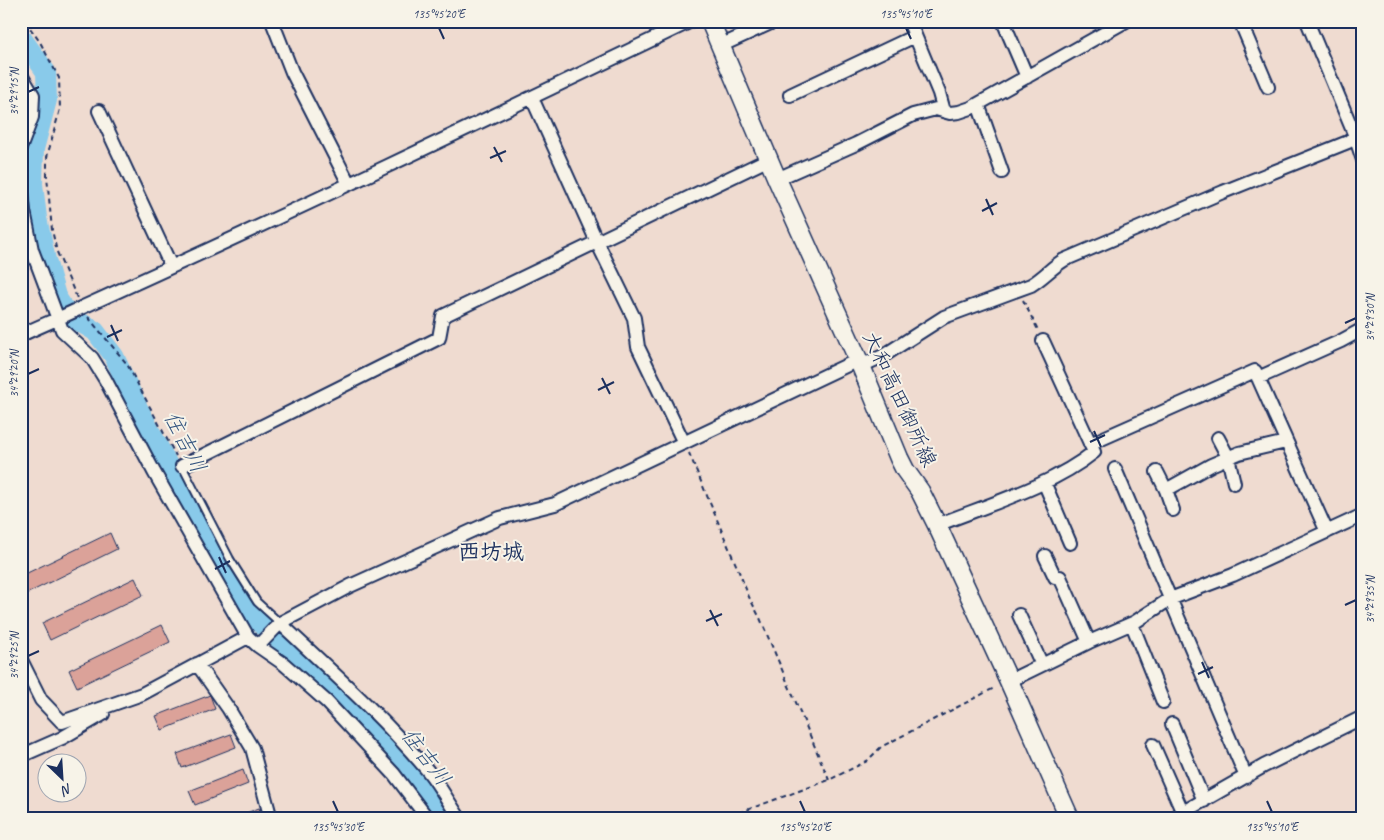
<svg xmlns="http://www.w3.org/2000/svg" width="1384" height="840" viewBox="0 0 1384 840" font-family="Caveat,'Klee One',sans-serif">
<rect width="100%" height="100%" fill="#efdbd0"/>
<filter id="ink" filterUnits="userSpaceOnUse"><feTurbulence type="fractalNoise" baseFrequency=".02" numOctaves="2"/><feDisplacementMap in="SourceGraphic" scale="10" xChannelSelector="R" yChannelSelector="G"/><feConvolveMatrix kernelMatrix="1 2 1 2 8 2 1 2 1" color-interpolation-filters="sRGB"/></filter>
<g filter="url(#ink)">
<g fill="none" stroke-linecap="round" stroke-linejoin="round">
<!-- river -->
<path stroke="#89caea" stroke-width="20" d="M21,37L46,72L47,100L34,149L33,184L37,218L46,260L56,296L63,307L71,317L95,331L114,356L138,408L223,569L254,618L328,681L385,741L410,771L428,795L443,819"/>
</g>
<!-- building -->
<path fill="#dba299" stroke="#1b2f5e" d="M110,533L117,549L24,595L21,588V576Z
M135,578L143,595L50,640L42,623Z
M162,625L170,642L77,687L69,670Z
M210,695L215,709L162,730L156,716Z
M231,734L236,747L182,768L177,754Z
M243,770L248,784L195,805L189,791Z
M259,808L263,819H231Z"/>
<g fill="none" stroke-linecap="round" stroke-linejoin="round">
<!-- lane casing -->
<g stroke="#1b2f5e" stroke-width="10">
<path id="lane" d="M182,466L230,559L257,602L280,623"/>
</g>
<!-- street casing -->
<g stroke="#1b2f5e" stroke-width="16">
<path id="street" d="M272,21L292,72L349,184
M909,21L939,93L944,111
M1003,21L1027,77
M1240,21L1268,87
M1307,21L1355,136L1363,160
M720,46L775,21
M21,75L33,95L32,117L21,146
M790,95L915,36
M532,98L597,242L634,318L638,347L684,443
M978,104L1002,172
M99,111L171,266
M777,179L856,144L913,115L936,109L950,113L959,112L971,108L1126,21
M21,182L24,211L32,250L62,330L92,358L105,379L154,472L248,637L258,646L284,664L327,702L394,774L428,819
M21,335C42,325 63,317 83,307C287,215 489,118 691,21
M861,366L883,356L944,317L1031,285C1043,278 1052,267 1064,260L1223,192L1348,142L1363,129
M1258,378L1341,341L1363,329
M1218,438L1228,457L1234,483
M1090,444L1255,371L1327,532
M182,466L439,338L443,316L769,159
M1115,469L1246,777
M1157,472L1166,490L1173,510
M1044,482L1070,543
M1166,490L1211,465L1239,453L1286,442
M937,525C987,505 1052,486 1094,452L1043,341
M1045,556L1055,577H1060L1089,642
M1019,615L1042,665
M280,623C331,671 383,717 428,771C440,786 449,803 460,819
M1132,624L1163,702
M258,646L280,623L350,586L500,518L555,504L858,360
M21,660L41,700L62,722L142,694L248,637
M197,664L228,708L252,748L271,819
M1009,681L1089,642L1135,622L1170,599L1233,575L1363,515
M1172,724L1204,801
M1153,745L1183,813
M21,756L62,738L103,714
M1171,819L1264,766L1363,717"/>
</g>
<!-- secondary casing -->
<g stroke="#1b2f5e" stroke-width="21">
<path id="secondary" d="M710,21L777,179L861,366L899,458L905,470L920,491L937,525L1009,681L1070,819"/>
</g>
<!-- path -->
<path stroke="#1b2f5e" stroke-width="2" stroke-dasharray="5 4" stroke-linecap="butt" d="M25,21L40,42L59,78L60,109L47,157V176L52,230L57,252L77,298
M1023,300L1038,330
M88,317L127,364L176,456
M689,453L742,579L749,597L760,618L829,780
M722,819L829,780L867,761L881,747L996,687"/>
<!-- lane -->
<use href="#lane" stroke="#f7f3e8" stroke-width="6"/>
<!-- street -->
<use href="#street" stroke="#f7f3e8" stroke-width="12"/>
<!-- secondary -->
<use href="#secondary" stroke="#f7f3e8" stroke-width="18"/>
</g>
</g>
<!-- ticks -->
<path fill="none" stroke="#1b2f5e" stroke-width="2" d="M439,28L444,39M906,28L911,39M28,92L39,87M494,147L502,162M490,158L506,151M986,199L993,215M982,211L997,203M1345,323L1356,318M111,325L118,341M107,337L122,330M28,374L39,369M602,378L610,394M598,390L614,382M1094,431L1101,447M1090,442L1105,435M219,557L226,573M215,569L230,561M1345,605L1356,600M710,610L718,626M706,621L722,614M28,656L39,651M1202,662L1209,678M1198,674L1213,667M333,801L338,812M800,801L805,812M1267,801L1272,812"/>
<g text-anchor="middle" dominant-baseline="central" stroke-width="4" stroke-linejoin="round" paint-order="stroke">
<!-- street labels -->
<g font-size="21" fill="#1b2f5e" stroke="#f7f3e8">
<text transform="translate(900 399) rotate(65)">大和高田御所線</text>
</g>
<!-- water labels -->
<g font-size="22" font-style="italic" fill="#365681" stroke="#f7f3e8">
<text transform="translate(185 442) rotate(63)">住吉川</text>
<text transform="translate(426 757) rotate(53)">住吉川</text>
</g>
<!-- neighbourhood labels -->
<g font-size="22" font-weight="bold" fill="#1b2f5e" stroke="#f7f3e8">
<text x="491" y="552">西坊城</text>
</g>
</g>
<!-- margin -->
<rect width="1384" height="840" fill="none" stroke="#f7f3e8" stroke-width="55"/>
<!-- north arrow -->
<g transform="translate(62 778) rotate(155)"><circle r="24" fill="#f7f3e8" stroke="#9fa5b1"/>
<path d="M0-4L9 19L0 12L-9 19Z" fill="#1b2f5e"/>
<text y="-8" font-size="14" font-weight="bold" text-anchor="middle" fill="#1b2f5e">N</text>
</g>
<rect x="28" y="28" width="1328" height="784" fill="none" stroke="#1b2f5e" stroke-width="2"/>
<g font-size="12" text-anchor="middle" fill="#1b2f5e">
<text x="439" y="18">135°45'20"E</text>
<text x="906" y="18">135°45'10"E</text>
<text transform="translate(14 92) rotate(-90)" y="4">34°29'15"N</text>
<text transform="translate(1370 318) rotate(-90)" y="4">34°29'30"N</text>
<text transform="translate(14 374) rotate(-90)" y="4">34°29'20"N</text>
<text transform="translate(1370 600) rotate(-90)" y="4">34°29'35"N</text>
<text transform="translate(14 656) rotate(-90)" y="4">34°29'25"N</text>
<text x="338" y="831">135°45'30"E</text>
<text x="805" y="831">135°45'20"E</text>
<text x="1272" y="831">135°45'10"E</text>
</g>
</svg>
